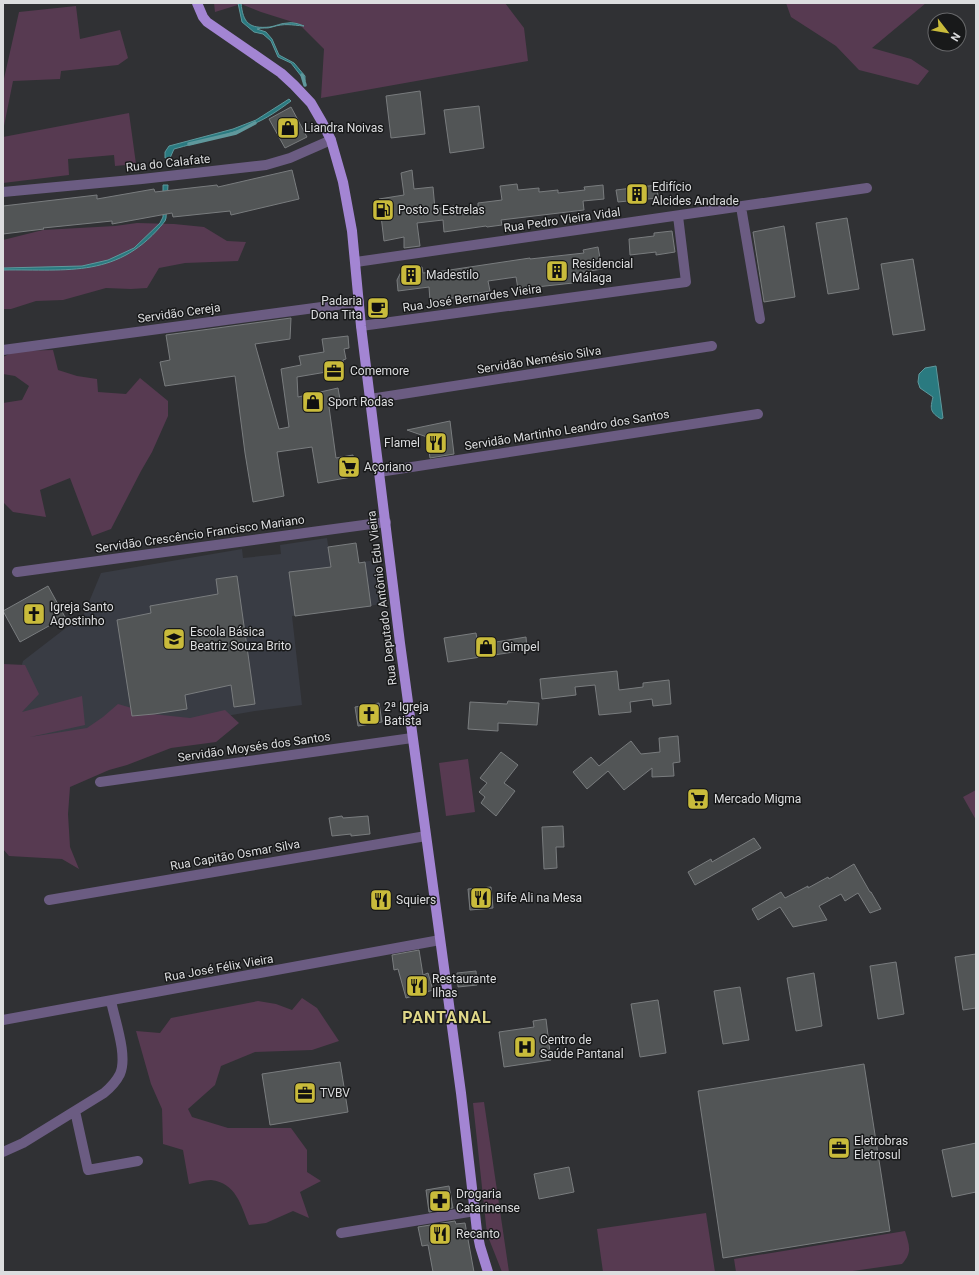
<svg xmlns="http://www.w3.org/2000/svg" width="979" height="1275" viewBox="0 0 979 1275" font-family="Roboto,sans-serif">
<rect width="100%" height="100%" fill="#303134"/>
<!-- built -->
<path fill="#393c44" d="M327,538L331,566L377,560L382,604L292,616L302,705L255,711L12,753L7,713L23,661L84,614L101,573L242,549L243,558L281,554L280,545Z"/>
<!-- green -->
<path fill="#573a51" d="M214,3H505L524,28L528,61L321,98L324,49L299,24L261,12L241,4L215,12Z
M786,3H926L872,48L911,59L929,71L918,85L859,70L836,46L791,17Z
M76,6L80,39L120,30L128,58L118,65L61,71L60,79L13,81L3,131V83L19,12Z
M129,113L136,164L115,166L114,155L68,159L69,175L3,183V137Z
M137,223L174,224L204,227L227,241L246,242L238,261L185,263L159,268L147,288L131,289L106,288L63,300L36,301L11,309H3V240L43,230L115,226Z
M53,350L58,370L77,376L97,379L98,392L126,394L140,378L168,401V416L152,452L141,471L111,529L92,536L70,478L40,490L46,517L13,512L3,502V403L22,400L29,386L15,376L3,374V357L15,351Z
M3,664L25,665L39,694L22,712L82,696L85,725L30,737L87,728L103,717L118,704L152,714L190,718L225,710L239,723L216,742L171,748L127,765L109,770L70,787L68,814L70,847L79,869L62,859L9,856L3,849Z
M468,759L475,812L446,816L439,763Z
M976,790V820L963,797Z
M302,998L317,1008L339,1041L312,1050L255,1052L221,1066L215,1085L188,1109L192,1117L228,1128H291L307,1150V1172L321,1181L300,1192L309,1218L293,1211L266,1223L249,1225C241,1205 236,1183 211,1180C204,1180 195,1183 189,1184L183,1150L163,1144L162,1109L151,1084L136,1031L160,1033L171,1018L258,1001L276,1004L292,1010Z
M484,1102L509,1272H502L487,1234L473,1103Z
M706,1213L715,1272H603L597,1229Z
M905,1231C909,1245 913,1252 902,1264L846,1272H736L734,1259Z"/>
<!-- water -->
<path fill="#2a7a80" stroke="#5f989c" d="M238,3H241C243,23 249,29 270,27C276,26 281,23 288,23C293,22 299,24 304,26C291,25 285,23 272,27C267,29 262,27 257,29L266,32L272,39L279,55L294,63L305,76V81L291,63L278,57L271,41L263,34L254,32L242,22Z
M289,99L291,101C279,110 266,119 251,125C227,136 199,142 174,149L170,158H165V152L169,146L233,129L256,120Z
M163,185H168L166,218L165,221C119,279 69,269 3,270V268L82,266L108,260L134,248L160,223L163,217Z
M936,366L943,418L941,419C930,412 930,409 933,397L920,388L918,382L919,374L925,368Z"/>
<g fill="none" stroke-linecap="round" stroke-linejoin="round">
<!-- stream -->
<path stroke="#5f989c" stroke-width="3.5" d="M302,75L305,85
M189,144L236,133L255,123"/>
</g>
<!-- building -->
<path fill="#525556" stroke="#797c7e" d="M420,91L425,134L391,138L386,96Z
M479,106L484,148L450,153L444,110Z
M291,107L307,137L285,148L269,119Z
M292,170L299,199L231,215L230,211L173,217L172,213L112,224V221L43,228L44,229L3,234V206L97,195V199L154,189L155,192L217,185L218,187Z
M412,170L414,189L433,187L435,209L454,206L455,211L478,207V203L502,200L500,186L517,184L518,190L539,188V192L558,190V193L585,190L584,187L603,185L604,199L583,201L584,210L501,220L502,225L487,227L486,226L444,232L443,220L417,223L420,246L404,248V237L384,241L379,199L404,195L401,173Z
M657,185L658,198L618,202L616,190Z
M847,218L859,289L828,294L816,223Z
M784,226L795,297L764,302L753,232Z
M672,231L675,252L656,255V252L630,255L629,239L654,236V233Z
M598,247L602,269L572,274L573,283L518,289L516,277L488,281L490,291L469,295V296L430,301L429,287L398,291L397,280L402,270L422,267L423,273L443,271L530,258V259L584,253L583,250Z
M913,259L925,330L893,335L881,264Z
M384,298L386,316L371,317L369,300Z
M291,318L290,339L255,344L279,429L289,427L281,369L301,365L299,356L324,352L322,339L348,336L349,348L344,349L346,359L343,360L344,369L297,377L298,397L338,388L341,405L329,407L336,458L353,455L357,476L318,483L312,447L277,452L284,496L253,502L245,453L235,376L165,386L160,362L170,360L166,335Z
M450,421L454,454L430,458L427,437L407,430Z
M356,543L359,563L365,562L371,606L295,616L289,572L331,567L328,547Z
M237,576L255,704L234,707L231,685L185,695L187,709L154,714L132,716L117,620L151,613L150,606L218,594L216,579Z
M48,586L65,617L20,642L3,611Z
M476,633L478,645L526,637L527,650L448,662L444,638Z
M617,671L619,690L643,687V683L669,680L671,704L653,706L652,699L630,702L631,712L599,715L595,685L575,687L576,695L542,699L540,679Z
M508,701L539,703L537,725L498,723V731L468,729L470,702L507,704Z
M379,703L382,722L358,726L355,707Z
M678,736L680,762L673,763L674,776L652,777V768L624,790L608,771L587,789L573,772L591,757L599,766L631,741L641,754L660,752L659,738Z
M501,752L518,765L504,783L515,791L496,816L481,803L485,797L479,792L487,783L480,778Z
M342,816L343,818L368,816L370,834L351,836V834L332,836L329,818Z
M563,826L564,847H556L557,868L544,869L542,827Z
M754,838L761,848L695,885L688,872L711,859L712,862Z
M854,864L870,892H871L881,909L870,913L858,893L845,901L841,894L819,906L827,920L793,927L780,907L758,920L752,909L781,892L785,898L808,886V888L828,877L829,879Z
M491,887L493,908L470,910L468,889Z
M419,950L423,975L428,973L433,990L406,998L398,969L394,970L392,955Z
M976,954V1008L963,1010L955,957Z
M896,962L904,1014L878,1019L870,966Z
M476,971L477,985L458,987L457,973Z
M814,973L822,1026L796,1031L787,978Z
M740,987L749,1040L723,1044L714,991Z
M658,1000L666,1053L640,1057L631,1004Z
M546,1019L551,1060L504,1067L499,1032L534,1027L533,1021Z
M340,1062L348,1112L270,1125L262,1074Z
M864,1064L890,1231L723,1258L698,1091Z
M976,1143V1192L952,1197L942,1150Z
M569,1167L574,1192L539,1199L534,1174Z
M449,1186L453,1208L429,1212L426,1190Z
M455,1221L456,1224L465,1223L474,1272H433L428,1245L422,1246L418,1227Z"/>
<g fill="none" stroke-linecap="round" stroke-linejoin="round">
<!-- minor -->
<path stroke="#6b5c82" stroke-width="10" d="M3,192L142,179L266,165L290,158L331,140
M741,207L760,319
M356,262L867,188
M361,326L686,282L678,216
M3,350L359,302
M370,399L712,346
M379,472L758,414
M17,572L386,522
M100,782L412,738
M49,900L426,836
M3,1020L440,940
M75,1111L88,1170L138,1161
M3,1152L23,1143L104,1093C110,1088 116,1082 120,1074C128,1056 115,1021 111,1001
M341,1233L475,1211"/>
<!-- primary -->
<path stroke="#a385d3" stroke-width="10" d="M197,3L203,17L207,22L281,73L294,85L311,103L322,122L331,140L343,182L352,231L361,326L400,643L461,1093L477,1231L480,1246L488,1272"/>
</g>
<!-- icons -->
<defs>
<g id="shop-square" transform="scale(1.15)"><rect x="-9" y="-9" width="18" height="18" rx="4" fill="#c9bb3b" stroke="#18191a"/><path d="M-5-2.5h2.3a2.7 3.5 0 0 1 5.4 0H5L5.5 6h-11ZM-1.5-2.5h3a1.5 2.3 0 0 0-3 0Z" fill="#111"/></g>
<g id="building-square" transform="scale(1.15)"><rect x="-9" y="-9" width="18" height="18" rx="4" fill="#c9bb3b" stroke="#18191a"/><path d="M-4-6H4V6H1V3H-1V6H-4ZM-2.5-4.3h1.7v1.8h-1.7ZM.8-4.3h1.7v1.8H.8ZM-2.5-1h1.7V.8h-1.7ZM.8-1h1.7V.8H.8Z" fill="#111"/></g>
<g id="fuel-square" transform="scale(1.15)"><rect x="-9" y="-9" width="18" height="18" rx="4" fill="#c9bb3b" stroke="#18191a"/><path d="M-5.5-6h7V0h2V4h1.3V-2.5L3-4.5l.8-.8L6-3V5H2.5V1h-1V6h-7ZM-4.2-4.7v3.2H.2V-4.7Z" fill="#111"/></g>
<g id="cafe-square" transform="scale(1.15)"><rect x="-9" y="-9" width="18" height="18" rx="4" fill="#c9bb3b" stroke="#18191a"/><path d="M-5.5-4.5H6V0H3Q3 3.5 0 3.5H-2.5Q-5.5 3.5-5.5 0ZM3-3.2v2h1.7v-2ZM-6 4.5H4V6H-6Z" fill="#111"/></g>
<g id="office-square" transform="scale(1.15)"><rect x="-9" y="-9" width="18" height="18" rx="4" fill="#c9bb3b" stroke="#18191a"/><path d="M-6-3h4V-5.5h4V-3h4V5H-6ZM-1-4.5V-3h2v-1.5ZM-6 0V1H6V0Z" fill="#111"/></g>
<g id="restaurant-square" transform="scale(1.15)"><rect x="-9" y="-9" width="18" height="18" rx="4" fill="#c9bb3b" stroke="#18191a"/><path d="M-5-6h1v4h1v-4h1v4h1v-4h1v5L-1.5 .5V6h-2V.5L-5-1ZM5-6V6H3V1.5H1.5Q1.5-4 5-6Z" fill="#111"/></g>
<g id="supermarket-square" transform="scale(1.15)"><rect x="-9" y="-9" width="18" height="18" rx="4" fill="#c9bb3b" stroke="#18191a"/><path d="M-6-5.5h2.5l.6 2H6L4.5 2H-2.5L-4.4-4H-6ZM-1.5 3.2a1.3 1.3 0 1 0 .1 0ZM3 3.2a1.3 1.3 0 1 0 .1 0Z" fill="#111"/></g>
<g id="church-square" transform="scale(1.15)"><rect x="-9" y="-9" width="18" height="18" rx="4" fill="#c9bb3b" stroke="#18191a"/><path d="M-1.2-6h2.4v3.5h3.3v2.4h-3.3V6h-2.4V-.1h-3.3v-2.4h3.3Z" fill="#111"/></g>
<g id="school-square" transform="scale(1.15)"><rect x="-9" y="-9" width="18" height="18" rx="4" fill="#c9bb3b" stroke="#18191a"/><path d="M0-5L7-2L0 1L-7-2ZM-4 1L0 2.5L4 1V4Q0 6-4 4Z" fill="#111"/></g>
<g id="hospital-square" transform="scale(1.15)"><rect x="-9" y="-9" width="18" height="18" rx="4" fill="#c9bb3b" stroke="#18191a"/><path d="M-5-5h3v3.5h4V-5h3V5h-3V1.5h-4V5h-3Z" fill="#111"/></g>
<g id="pharmacy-square" transform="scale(1.15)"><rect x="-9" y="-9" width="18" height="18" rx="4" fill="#c9bb3b" stroke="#18191a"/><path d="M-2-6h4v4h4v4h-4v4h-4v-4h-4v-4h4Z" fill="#111"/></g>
</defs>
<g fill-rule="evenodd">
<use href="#shop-square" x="288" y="128"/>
<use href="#building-square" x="637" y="194"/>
<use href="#fuel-square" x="383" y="210"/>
<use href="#building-square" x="557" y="271"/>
<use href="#building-square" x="411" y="275"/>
<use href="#cafe-square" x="378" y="308"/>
<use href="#office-square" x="334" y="371"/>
<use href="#shop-square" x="313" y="402"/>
<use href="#restaurant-square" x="436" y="443"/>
<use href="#supermarket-square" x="349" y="467"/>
<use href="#church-square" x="34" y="614"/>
<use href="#school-square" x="174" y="639"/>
<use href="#shop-square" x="486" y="647"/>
<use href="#church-square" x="369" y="714"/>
<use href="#supermarket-square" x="698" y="799"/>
<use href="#restaurant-square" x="481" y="898"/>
<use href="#restaurant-square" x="381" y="900"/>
<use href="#restaurant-square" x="417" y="986"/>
<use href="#hospital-square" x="525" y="1047"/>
<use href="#office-square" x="305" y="1093"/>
<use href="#office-square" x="839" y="1148"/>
<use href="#pharmacy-square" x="440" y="1201"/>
<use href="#restaurant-square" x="440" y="1234"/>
</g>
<g text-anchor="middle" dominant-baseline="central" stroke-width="3" stroke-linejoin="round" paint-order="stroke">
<!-- poi labels -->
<g font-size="12" fill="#dcdddf" stroke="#18191a" text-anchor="start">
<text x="304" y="128">Liandra Noivas</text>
<text x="652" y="187">Edifício<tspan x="652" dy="14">Alcides Andrade</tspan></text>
<text x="398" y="210">Posto 5 Estrelas</text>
<text x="572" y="264">Residencial<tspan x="572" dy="14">Málaga</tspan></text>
<text x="426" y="275">Madestilo</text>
<text x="362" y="301" text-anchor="end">Padaria<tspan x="362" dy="14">Dona Tita</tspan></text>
<text x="350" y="371">Comemore</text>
<text x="328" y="402">Sport Rodas</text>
<text x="420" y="443" text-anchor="end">Flamel</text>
<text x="364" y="467">Açoriano</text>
<text x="50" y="607">Igreja Santo<tspan x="50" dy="14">Agostinho</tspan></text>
<text x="190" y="632">Escola Básica<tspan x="190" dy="14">Beatriz Souza Brito</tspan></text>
<text x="502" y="647">Gimpel</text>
<text x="384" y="707">2ª Igreja<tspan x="384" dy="14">Batista</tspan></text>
<text x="714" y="799">Mercado Migma</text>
<text x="496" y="898">Bife Ali na Mesa</text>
<text x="396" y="900">Squiers</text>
<text x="432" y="979">Restaurante<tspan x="432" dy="14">Ilhas</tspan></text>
<text x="540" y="1040">Centro de<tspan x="540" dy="14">Saúde Pantanal</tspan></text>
<text x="320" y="1093">TVBV</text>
<text x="854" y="1141">Eletrobras<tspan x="854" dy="14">Eletrosul</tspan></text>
<text x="456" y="1194">Drogaria<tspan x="456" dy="14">Catarinense</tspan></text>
<text x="456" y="1234">Recanto</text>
</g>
<!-- street labels -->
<g font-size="12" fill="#dcdddf" stroke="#18191a">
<text transform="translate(168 163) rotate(-6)">Rua do Calafate</text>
<text transform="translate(562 220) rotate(-8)">Rua Pedro Vieira Vidal</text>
<text transform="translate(472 298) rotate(-8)">Rua José Bernardes Vieira</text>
<text transform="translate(179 313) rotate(-8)">Servidão Cereja</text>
<text transform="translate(539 360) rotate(-9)">Servidão Nemésio Silva</text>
<text transform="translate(567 430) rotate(-9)">Servidão Martinho Leandro dos Santos</text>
<text transform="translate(200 534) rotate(-8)">Servidão Crescêncio Francisco Mariano</text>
<text transform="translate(382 598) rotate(-97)">Rua Deputado Antônio Edu Vieira</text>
<text transform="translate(254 747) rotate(-8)">Servidão Moysés dos Santos</text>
<text transform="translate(235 855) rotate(-10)">Rua Capitão Osmar Silva</text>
<text transform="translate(219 968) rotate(-10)">Rua José Félix Vieira</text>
</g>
<!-- district labels -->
<g font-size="16" font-weight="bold" letter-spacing="1" fill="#ded687" stroke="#18191a">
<text x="447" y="1017">PANTANAL</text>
</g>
</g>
<!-- border -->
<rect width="979" height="1275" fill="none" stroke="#dcdddf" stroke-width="8"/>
<!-- north arrow -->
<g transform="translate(947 32) rotate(121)"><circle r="19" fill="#18191a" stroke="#666769"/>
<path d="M0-3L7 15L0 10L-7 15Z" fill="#c9bb3b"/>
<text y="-6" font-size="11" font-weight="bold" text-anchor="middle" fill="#dcdddf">N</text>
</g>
</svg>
